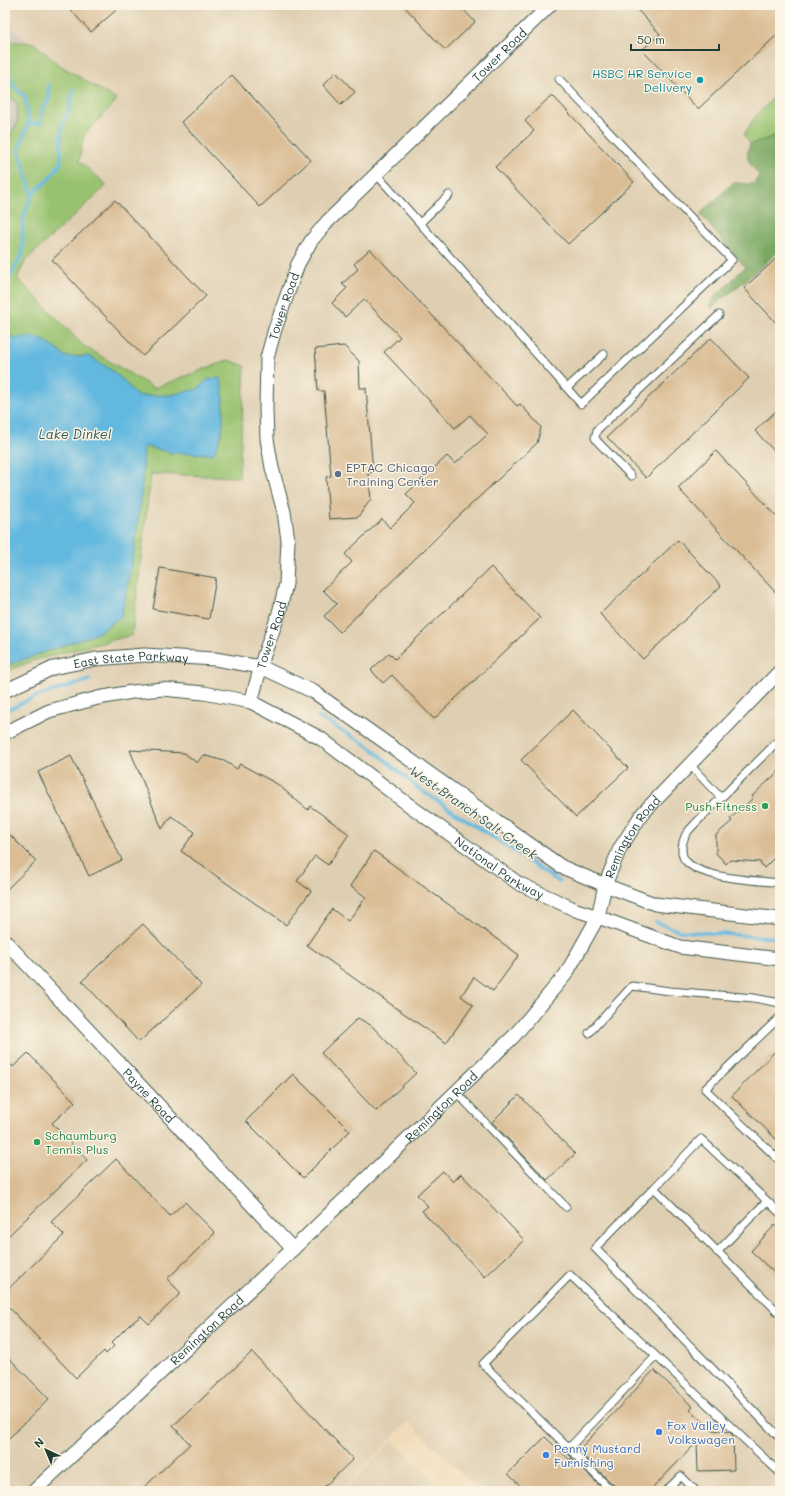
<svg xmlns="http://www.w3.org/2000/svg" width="785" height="1496" viewBox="0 0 785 1496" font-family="Mali,sans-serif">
<rect width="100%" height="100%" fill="#fcf5e5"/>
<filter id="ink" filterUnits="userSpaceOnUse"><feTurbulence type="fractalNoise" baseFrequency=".025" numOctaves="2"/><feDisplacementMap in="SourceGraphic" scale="8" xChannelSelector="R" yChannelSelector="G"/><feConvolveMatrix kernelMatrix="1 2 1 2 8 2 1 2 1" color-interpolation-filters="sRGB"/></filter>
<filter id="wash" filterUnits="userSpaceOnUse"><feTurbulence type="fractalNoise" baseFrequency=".012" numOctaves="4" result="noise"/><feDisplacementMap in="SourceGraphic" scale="16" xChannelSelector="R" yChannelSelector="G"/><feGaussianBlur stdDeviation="0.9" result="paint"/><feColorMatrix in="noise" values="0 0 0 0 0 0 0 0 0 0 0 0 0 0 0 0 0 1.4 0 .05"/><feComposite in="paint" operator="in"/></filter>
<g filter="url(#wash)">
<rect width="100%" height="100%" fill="#f0dcba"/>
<!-- built -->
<path fill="#dfcfb2" d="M5,5H780V1491H480L408,1421L341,1491H5Z
M392,1440L445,1491H343Z"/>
<!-- industrial -->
<path fill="#cbc3b8" d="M5,19L67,85L5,142Z"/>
<!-- green -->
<path fill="#98c26f" stroke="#5c8052" d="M5,41L34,43L58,64L117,100L84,135L79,161L107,185L26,260L17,278L84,346L154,388L228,360L245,366L239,477L151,474L132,635L32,661L5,672V143L17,123V103L5,95Z
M780,91V135C769,136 761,142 750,144L744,135L754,118Z"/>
<!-- forest -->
<path fill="#7aa862" stroke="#4c724b" d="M780,135V250L752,275L711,308L712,300L745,267L700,214L733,183L754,184L759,175C749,162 745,161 750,144C761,142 769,136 780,135Z"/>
<!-- water -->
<path fill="#62b8df" stroke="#407a8a" d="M5,330L15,339C37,331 50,344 66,357L89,356L110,369L124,381L137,396L170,395L198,389L208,379L220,378C225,387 224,426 221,436C219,442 216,448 213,454L172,453L144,446C143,503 133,561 121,617L96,634L5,666Z"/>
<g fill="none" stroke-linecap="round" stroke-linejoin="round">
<!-- stream -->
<path stroke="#62b8df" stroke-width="3.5" d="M28,124L40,123L43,108L49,100L48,85
M32,194L47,181L61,163V136L63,122L69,111L73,90
M5,288L12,272L22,255L23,219L32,194L24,166L18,151L29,121L25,97L13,85L7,69
M5,711L35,697L89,680
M318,717L370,747L418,788L502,843L559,882
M656,922L679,931L780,938"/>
</g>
<g id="blocks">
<!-- building -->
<path fill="#dabd95" d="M66,5H122L91,32Z
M403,5H459L475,22L445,50Z
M633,5H780V32L698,109L642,50L660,34Z
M336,72L355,92L341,105L323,85Z
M232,75L311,160L260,207L181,122Z
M552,95L634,182L568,244L495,167L534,131L525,121Z
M115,200L206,296L143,356L52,260Z
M370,249L517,406L520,404L541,427L537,443L463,512L340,632L324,616L337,604L323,590L352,562L345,554L382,519L390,528L415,503L406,494L447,456L455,464L488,434L470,415L455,428L384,352L400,337L364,299L345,317L332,303L347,288L342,284L358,269L354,264Z
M780,255V327L744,288Z
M711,338L749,378L646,478L607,437Z
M344,346L359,361L360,388H366L373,472L368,473L371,499L358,517L329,519L326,477L331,476L324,391H318L315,349Z
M780,407V457L755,431Z
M716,451L780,520V597L678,488Z
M678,540L721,586L643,659L600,614Z
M491,567L540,618L434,719L392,675L383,683L371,670L389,653L395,659Z
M160,568L216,578L209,619L153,609Z
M573,710L628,768L576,817L521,760Z
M130,750L184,753L197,763L203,755L224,761L237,769L240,764L277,784L308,810L310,806L349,834L328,865L315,856L297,881L311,891L286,925L181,851L195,832L171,816L162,829Z
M71,756L122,860L89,876L38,772Z
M780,770V852L764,868L760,862L730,860L726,864L716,853V835L732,821L730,819L753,798L752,796Z
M5,830L36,861L5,891Z
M374,851L519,955L493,991L474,977L461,996L473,1005L446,1043L307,945L332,909L348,921L366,897L350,886Z
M143,924L201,985L139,1042L82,981Z
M358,1018L372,1026L416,1073L376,1111L321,1053Z
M780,1046V1143L732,1096Z
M28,1053L75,1102L52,1123L87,1160L5,1239V1058L13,1067Z
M293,1074L350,1131L303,1178L246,1121Z
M519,1095L575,1154L547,1180L492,1122Z
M116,1159L170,1216L185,1202L215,1233L167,1279L181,1293L149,1324L141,1316L129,1325L111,1343L114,1346L106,1354L104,1351L76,1378L5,1303V1292L64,1235L51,1222Z
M443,1171L453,1182L461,1174L524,1240L485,1277L422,1211L428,1206L417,1195Z
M775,1225L780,1230V1278L751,1251Z
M252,1352L353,1459L320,1491H140L190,1444L173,1426Z
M5,1354L49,1399L5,1442Z
M654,1370L693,1407L690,1410L712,1430L730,1432L733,1436L734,1470L698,1471L697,1442L650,1491H617L616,1487L578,1451Z
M545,1437L570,1460L571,1458L605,1491H526L508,1474Z"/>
</g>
</g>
<g filter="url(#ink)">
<use href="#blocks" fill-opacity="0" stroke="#3e5548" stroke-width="1"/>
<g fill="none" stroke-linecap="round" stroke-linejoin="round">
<!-- service casing -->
<g stroke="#3e5548" stroke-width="9">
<path id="service" d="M376,174L581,404L732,260L643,168L559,79
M420,223L449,195
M567,388L604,354
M631,476L598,442L595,438L597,430L719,315
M690,765L721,798C714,805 688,829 685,836C682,843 680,854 685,860C699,879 757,880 780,883
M721,798L780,739
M780,1017L705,1089L780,1161
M589,1033L632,986L670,991L754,998L780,1003
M456,1092L566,1207
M654,1188L595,1248L780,1438
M780,1213L701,1139L654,1188L780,1314
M717,1252L767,1201
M569,1448L656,1356
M612,1491L483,1364L570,1275L780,1473
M666,1491L681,1476L696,1491"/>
</g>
<!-- minor casing -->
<g stroke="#3e5548" stroke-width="15">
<g id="minor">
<path id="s1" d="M5,691L53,668L96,659L144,655L215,659L261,667L314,692L562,867L605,885L655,904L780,919"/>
<path id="s2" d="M251,702L264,655L279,613L286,584L288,540L284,512L272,468L267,439L266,409L267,358L275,329L298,264L311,241L327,222L550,5"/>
<path id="s3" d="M5,733L49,711L98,698L132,692L162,689L204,693L251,702L320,738L413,808L518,883L576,910L598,917L680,947L780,959"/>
<path id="s4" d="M5,941L293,1249"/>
<path id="s5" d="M34,1491L293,1249L514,1036L566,974L598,917L605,885L620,848L642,814L780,671"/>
</g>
</g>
<!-- service -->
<use href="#service" stroke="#fff" stroke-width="7"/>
<!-- minor -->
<use href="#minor" stroke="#fff" stroke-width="13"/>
</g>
</g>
<!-- markers -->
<circle fill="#0f9aa8" stroke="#fcf5e5" stroke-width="1.5" cx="700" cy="80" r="4"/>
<circle fill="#5c6f8a" stroke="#fcf5e5" stroke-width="1.5" cx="338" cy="474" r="4"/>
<g fill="#2e9e5b" stroke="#fcf5e5" stroke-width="1.5">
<circle cx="765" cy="806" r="4"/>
<circle cx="37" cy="1142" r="4"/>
</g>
<g fill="#3f7fe0" stroke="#fcf5e5" stroke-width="1.5">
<circle cx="659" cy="1432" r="4"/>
<circle cx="546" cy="1455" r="4"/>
</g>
<g text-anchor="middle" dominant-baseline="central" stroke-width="3" stroke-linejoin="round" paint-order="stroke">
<!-- street labels -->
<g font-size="12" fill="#1f3d34" stroke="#fcf5e5">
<text stroke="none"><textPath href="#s2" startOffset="742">Tower Road</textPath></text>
<text stroke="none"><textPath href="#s2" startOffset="406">Tower Road</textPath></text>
<text stroke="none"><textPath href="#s2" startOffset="70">Tower Road</textPath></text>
<text stroke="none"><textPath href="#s1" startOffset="132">East State Parkway</textPath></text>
<text stroke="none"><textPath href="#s5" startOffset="896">Remington Road</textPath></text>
<text stroke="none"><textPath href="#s3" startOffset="554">National Parkway</textPath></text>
<text stroke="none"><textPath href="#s4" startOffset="211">Payne Road</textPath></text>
<text stroke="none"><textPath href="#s5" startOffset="560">Remington Road</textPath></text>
<text stroke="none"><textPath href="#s5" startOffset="236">Remington Road</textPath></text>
</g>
<!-- culture labels -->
<g font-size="12" fill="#0d838f" stroke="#fcf5e5" text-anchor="end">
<text x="692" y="73">HSBC HR Service<tspan x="692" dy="14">Delivery</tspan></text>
</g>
<!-- service labels -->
<g font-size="12" fill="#4e5e75" stroke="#fcf5e5" text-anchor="start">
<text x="346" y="467">EPTAC Chicago<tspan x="346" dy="14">Training Center</tspan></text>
</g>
<!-- leisure labels -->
<g font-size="12" fill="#27864d" stroke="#fcf5e5" text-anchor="end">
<text x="757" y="806">Push Fitness</text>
<text x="45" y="1135" text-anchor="start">Schaumburg<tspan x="45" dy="14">Tennis Plus</tspan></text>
</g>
<!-- shop labels -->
<g font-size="12" fill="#366cbe" stroke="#fcf5e5" text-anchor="start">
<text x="667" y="1425">Fox Valley<tspan x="667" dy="14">Volkswagen</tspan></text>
<text x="554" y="1448">Penny Mustard<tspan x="554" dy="14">Furnishing</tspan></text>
</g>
<!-- water labels -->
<g font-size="13" font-style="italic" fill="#305c5f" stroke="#fcf5e5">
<text x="75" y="433">Lake Dinkel</text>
<text transform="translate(474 812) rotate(35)">West Branch Salt Creek</text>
</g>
</g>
<!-- margin -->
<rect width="785" height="1496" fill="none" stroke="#fcf5e5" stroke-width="20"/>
<!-- north arrow -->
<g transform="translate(46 1450) rotate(316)" stroke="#fcf5e5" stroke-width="3" paint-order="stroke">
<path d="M0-3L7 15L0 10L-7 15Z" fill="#1f3d34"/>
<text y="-6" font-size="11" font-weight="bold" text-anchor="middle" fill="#1f3d34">N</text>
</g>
<!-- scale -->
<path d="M631 44v6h88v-6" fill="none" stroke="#1f3d34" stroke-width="2"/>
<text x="637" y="44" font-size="12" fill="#1f3d34" stroke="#fcf5e5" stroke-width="3" paint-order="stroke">50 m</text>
</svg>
